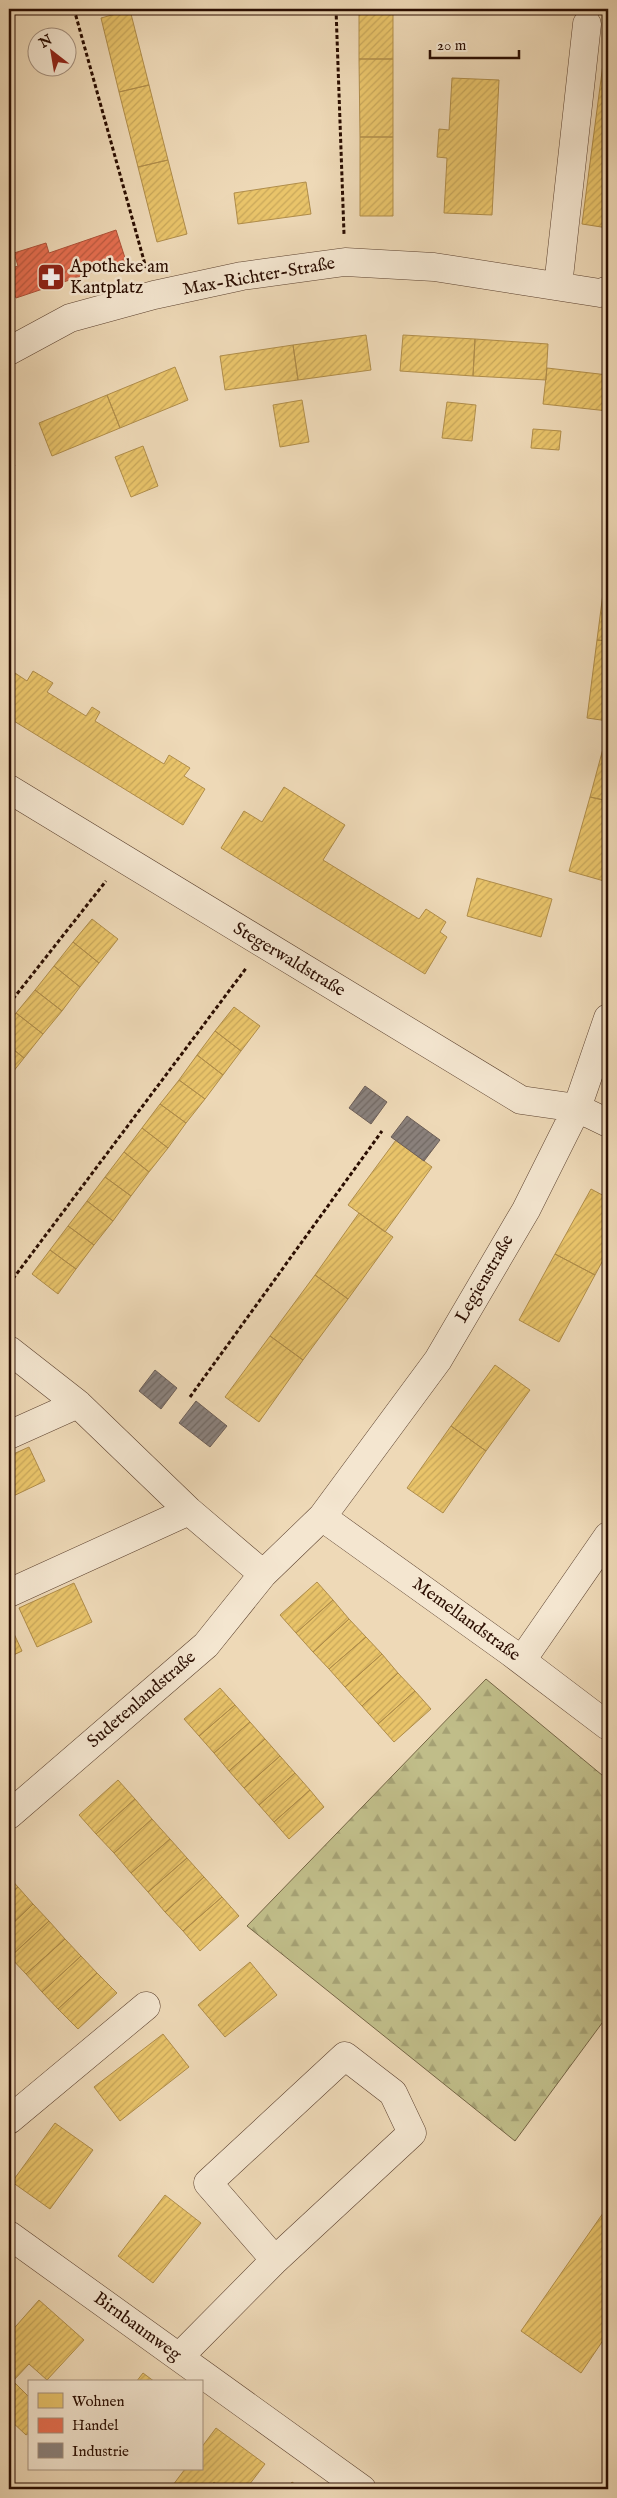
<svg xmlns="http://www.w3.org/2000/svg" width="617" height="2498" viewBox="0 0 617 2498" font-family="'IM FELL English',serif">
<defs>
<pattern id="forest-firs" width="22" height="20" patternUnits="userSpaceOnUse" patternTransform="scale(1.25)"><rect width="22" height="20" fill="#c0bd89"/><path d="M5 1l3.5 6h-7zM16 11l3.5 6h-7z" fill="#a5a174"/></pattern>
<pattern id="homes-hatch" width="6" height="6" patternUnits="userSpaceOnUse" patternTransform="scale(1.25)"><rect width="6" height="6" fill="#e9c46a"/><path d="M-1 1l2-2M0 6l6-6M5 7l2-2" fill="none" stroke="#c8a75a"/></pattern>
<pattern id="shops-hatch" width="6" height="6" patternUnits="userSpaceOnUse" patternTransform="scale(1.25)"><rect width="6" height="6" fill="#e76f51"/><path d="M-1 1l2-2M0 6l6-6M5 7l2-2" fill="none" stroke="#bb5a41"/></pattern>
<pattern id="industry-hatch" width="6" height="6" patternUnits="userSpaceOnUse" patternTransform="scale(1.25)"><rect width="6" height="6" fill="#8a817c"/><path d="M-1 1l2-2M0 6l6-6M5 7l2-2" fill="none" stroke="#716863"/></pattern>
</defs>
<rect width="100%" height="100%" fill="#eed9b7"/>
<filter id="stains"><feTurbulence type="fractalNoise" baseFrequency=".004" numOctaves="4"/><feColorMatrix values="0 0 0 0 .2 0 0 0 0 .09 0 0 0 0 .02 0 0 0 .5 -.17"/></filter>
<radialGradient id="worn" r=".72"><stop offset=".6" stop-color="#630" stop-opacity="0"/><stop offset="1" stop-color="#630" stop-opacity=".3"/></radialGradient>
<!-- forest -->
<path fill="url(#forest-firs)" stroke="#756545" d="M486,1679L608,1780V2015L515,2141L247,1926Z"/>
<!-- homes -->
<path fill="url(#homes-hatch)" stroke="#b08d4a" d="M359,9H393V59H359Z
M130,10L149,85L119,92L101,18Z
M608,26V228L582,224Z
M359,59H393V137H360Z
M452,78L499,80L492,215L444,213L447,158L437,157L439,129L449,130Z
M149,85L168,160L138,167L119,92Z
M360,137H393V216H360Z
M168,160L187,234L157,242L138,167Z
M306,182L311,214L238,224L234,193Z
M366,335L371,370L298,380L293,345Z
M403,335L475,339L473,376L400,371Z
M475,339L548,344L546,380L473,376Z
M293,345L298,380L225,390L220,356Z
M175,367L188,400L120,428L107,395Z
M547,368L608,375V411L543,404Z
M107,395L120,428L52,456L39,423Z
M302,400L309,442L280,447L273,405Z
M447,402L476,405L472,441L442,438Z
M533,429L561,431L559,450L531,448Z
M143,446L158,486L131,497L115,457Z
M9,456L15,466L9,470Z
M607,562H608V641L597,640Z
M597,640L608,641V721L587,718Z
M9,669L27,681L33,671L53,683L47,692L86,716L92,707L100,712L95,721L164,764L169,755L190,768L184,776L205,789L183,825L9,718Z
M608,730V801L590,797Z
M284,787L345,825L323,860L419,919L426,909L446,922L440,932L447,937L425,974L221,848L244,811L262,822Z
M590,797L608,801V865L604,881L569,871Z
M477,878L552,899L541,937L467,916Z
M92,919L118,939L99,963L73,942Z
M73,942L99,963L80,987L54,966Z
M54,966L80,987L62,1011L35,990Z
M35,990L62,1011L43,1034L16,1013Z
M234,1007L260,1026L241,1051L215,1031Z
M16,1013L43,1034L24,1058L9,1046V1023Z
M215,1031L241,1051L223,1075L197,1055Z
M9,1046L24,1058L9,1077Z
M197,1055L223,1075L205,1099L179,1080Z
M179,1080L205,1099L186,1123L160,1104Z
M160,1104L186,1123L168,1148L142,1128Z
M142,1128L168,1148L149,1172L124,1152Z
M396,1140L432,1167L385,1232L348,1205Z
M124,1152L149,1172L131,1196L105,1177Z
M105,1177L131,1196L113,1221L87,1201Z
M591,1189L608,1198V1251L595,1275L555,1254Z
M87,1201L113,1221L94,1245L68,1226Z
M359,1213L393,1237L348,1299L315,1275Z
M68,1226L94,1245L76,1269L50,1250Z
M50,1250L76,1269L58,1294L32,1274Z
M555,1254L595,1275L559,1342L519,1320Z
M315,1275L348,1299L303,1360L270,1336Z
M270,1336L303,1360L259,1422L225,1397Z
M495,1365L530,1390L486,1451L451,1426Z
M451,1426L486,1451L443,1513L407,1488Z
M29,1447L45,1481L9,1498V1456Z
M317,1582L333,1600L296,1633L280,1615Z
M74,1583L92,1622L37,1647L19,1608Z
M333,1600L349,1619L313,1652L296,1633Z
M349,1619L366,1637L329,1669L313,1652Z
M9,1623L22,1651L9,1657Z
M366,1637L382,1654L345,1687L329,1669Z
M382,1654L398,1673L362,1706L345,1687Z
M398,1673L415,1691L378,1724L362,1706Z
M220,1688L235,1705L199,1736L184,1719Z
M415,1691L431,1709L394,1742L378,1724Z
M235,1705L250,1722L214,1753L199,1736Z
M250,1722L265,1739L229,1771L214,1753Z
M265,1739L280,1756L244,1788L229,1771Z
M280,1756L295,1773L259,1805L244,1788Z
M295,1773L310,1790L274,1822L259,1805Z
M118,1780L135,1799L96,1834L79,1815Z
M310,1790L324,1807L289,1839L274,1822Z
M135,1799L152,1819L114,1853L96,1834Z
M152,1819L170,1839L131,1873L114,1853Z
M170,1839L187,1858L148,1892L131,1873Z
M187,1858L204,1877L165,1912L148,1892Z
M9,1877L18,1887L9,1895Z
M204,1877L222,1897L183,1931L165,1912Z
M18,1887L33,1904L9,1927V1895Z
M222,1897L239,1916L200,1951L183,1931Z
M33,1904L49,1921L10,1957L9,1927Z
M49,1921L65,1939L26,1974L10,1957Z
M65,1939L81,1956L42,1992L26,1974Z
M81,1956L97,1973L58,2009L42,1992Z
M250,1962L277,1995L225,2037L198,2005Z
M97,1973L117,1993L78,2029L58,2009Z
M163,2034L189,2067L120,2121L94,2087Z
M55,2123L93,2150L50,2209L12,2182Z
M165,2195L201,2223L153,2283L118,2256Z
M608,2206V2333L581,2373L521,2331Z
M39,2300L84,2340L47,2380L29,2364L13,2381L9,2377V2334Z
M143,2373L155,2382H136Z
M9,2377L29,2397V2433L26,2435L9,2419Z
M216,2428L265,2464L246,2489H223L214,2482L208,2489H170L185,2469H201V2448Z
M292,2482L302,2489H287Z"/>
<!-- shops -->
<path fill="url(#shops-hatch)" stroke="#ae5239" d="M116,230L126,261L16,298L9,277V269L18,266L14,253L46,243L49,253Z"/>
<!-- industry -->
<path fill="url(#industry-hatch)" stroke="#6d5e57" d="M365,1086L387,1102L371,1124L349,1108Z
M407,1116L440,1140L424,1161L391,1137Z
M155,1370L177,1388L161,1409L139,1391Z
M196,1401L227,1426L210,1447L179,1423Z"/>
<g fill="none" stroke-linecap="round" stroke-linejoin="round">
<!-- minor casing -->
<g stroke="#5b402e" stroke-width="29">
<path id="minor" d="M558,286L587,24
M9,351L70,318L154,295L242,276L345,262L434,267L600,293L608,290
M9,789L521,1100L577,1108L608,1123
M9,1350L78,1404L189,1511L263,1574
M9,1435L78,1404
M322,1517L509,1651L608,1726
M9,1593L189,1511
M522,1660L608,1536
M9,1815L206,1645L263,1574L322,1517L438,1360L526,1210L577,1108L608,1018
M9,2120L146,2006
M9,2235L362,2489
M179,2357L275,2260L412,2133L393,2093L345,2056L208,2183L275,2260"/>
</g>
<!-- path -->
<path stroke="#2a0d01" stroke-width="3" stroke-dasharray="4 2.5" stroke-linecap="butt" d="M74,9L146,268
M336,9L344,234
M9,13L17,9
M9,1004L106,881
M9,1284L247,967
M190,1397L382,1131"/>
<!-- minor -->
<use href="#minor" stroke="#f4e6d0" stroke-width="28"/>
</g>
<!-- icons -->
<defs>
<g id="pharmacy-square" transform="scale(1.4375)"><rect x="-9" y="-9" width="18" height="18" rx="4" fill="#8f2418" stroke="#f4e6d0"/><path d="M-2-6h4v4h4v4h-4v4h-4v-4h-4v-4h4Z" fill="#fff"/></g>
</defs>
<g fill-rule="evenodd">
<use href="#pharmacy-square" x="51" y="277"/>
</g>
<g text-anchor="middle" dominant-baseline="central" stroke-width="5" stroke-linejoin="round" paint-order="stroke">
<!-- poi labels -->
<g font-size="18" fill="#2a0d01" stroke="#f4e6d0" text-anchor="start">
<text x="70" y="267">Apotheke am<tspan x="70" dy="21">Kantplatz</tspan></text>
</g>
<!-- street labels -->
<g font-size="18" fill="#2a0d01" stroke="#f4e6d0">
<text transform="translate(259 277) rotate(-10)">Max-Richter-Straße</text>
<text transform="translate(289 960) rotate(31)">Stegerwaldstraße</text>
<text transform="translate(485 1279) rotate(-60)">Legienstraße</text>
<text transform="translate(466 1620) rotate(36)">Memellandstraße</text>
<text transform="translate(142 1700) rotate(-41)">Sudetenlandstraße</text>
<text transform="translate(137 2327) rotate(36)">Birnbaumweg</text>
</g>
</g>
<!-- margin -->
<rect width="617" height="2498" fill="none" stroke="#eed9b7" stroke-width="30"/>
<rect x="10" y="10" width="597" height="2478" fill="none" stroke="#2a0d01" stroke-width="2.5"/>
<rect x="15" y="15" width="587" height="2468" fill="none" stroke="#2a0d01"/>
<!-- legend -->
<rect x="28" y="2380" width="175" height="90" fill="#f4e6d0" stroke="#a38f7d"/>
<rect x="38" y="2393" width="25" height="15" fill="#e9c46a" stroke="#a38f7d"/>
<text x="72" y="2406" font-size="15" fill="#2a0d01">Wohnen</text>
<rect x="38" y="2418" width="25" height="15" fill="#e76f51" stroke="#a38f7d"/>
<text x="72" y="2430" font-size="15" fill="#2a0d01">Handel</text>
<rect x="38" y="2443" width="25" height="15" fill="#8a817c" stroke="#a38f7d"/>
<text x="72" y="2456" font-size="15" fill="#2a0d01">Industrie</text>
<!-- north arrow -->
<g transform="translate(52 52) rotate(329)"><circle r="24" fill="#f4e6d0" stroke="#a38f7d"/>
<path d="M0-4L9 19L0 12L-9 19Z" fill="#8f2418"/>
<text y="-8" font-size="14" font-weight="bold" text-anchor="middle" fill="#2a0d01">N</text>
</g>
<!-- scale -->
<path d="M430 50v8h89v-8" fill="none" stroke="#2a0d01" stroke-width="2.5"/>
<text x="437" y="50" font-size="15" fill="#2a0d01" stroke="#f4e6d0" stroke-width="4" paint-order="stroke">20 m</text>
<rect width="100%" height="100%" filter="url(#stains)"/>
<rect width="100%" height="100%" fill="url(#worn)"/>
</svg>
